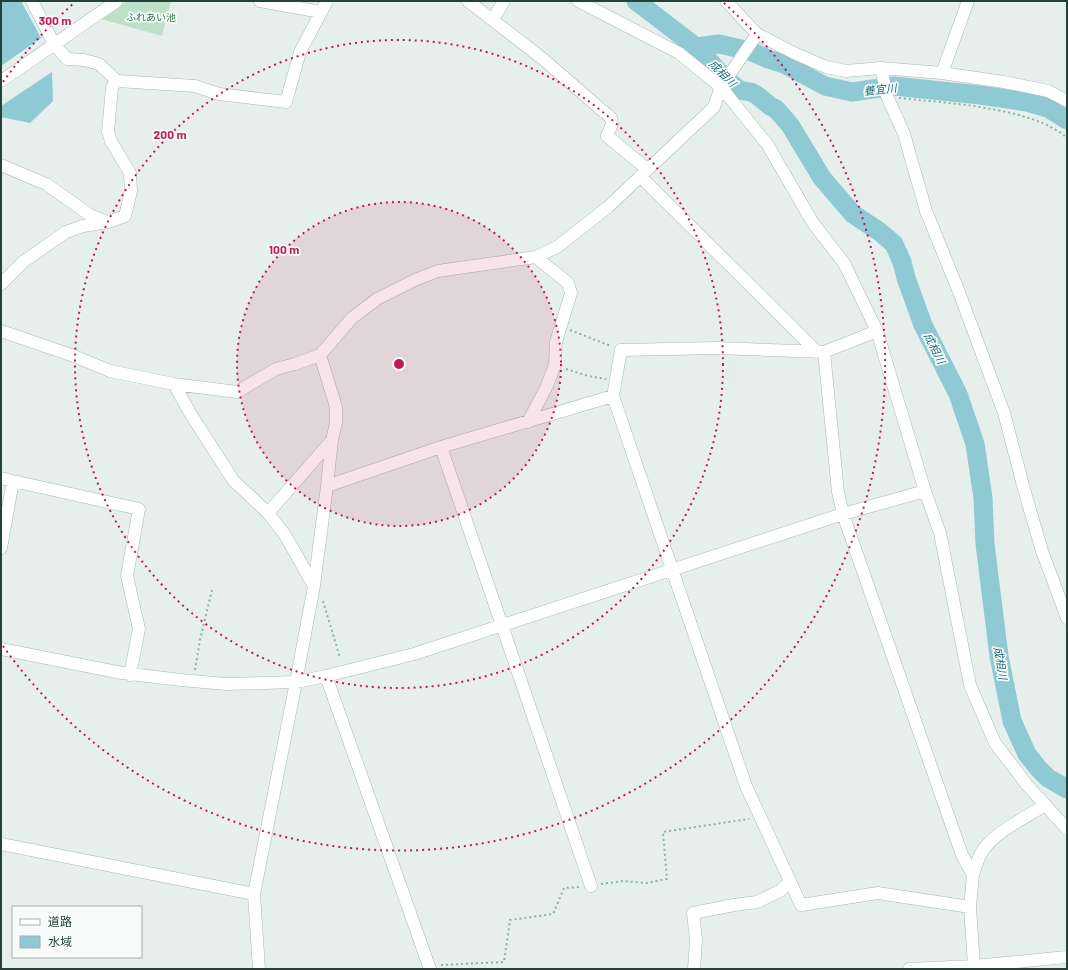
<svg xmlns="http://www.w3.org/2000/svg" width="1068" height="970" viewBox="0 0 1068 970" font-family="Barlow,'Noto Sans JP',sans-serif">
<rect width="100%" height="100%" fill="#e6efeb"/>
<!-- green -->
<path fill="#bfe0c8" d="M127,1H171L162,36L101,19Z"/>
<!-- water -->
<path fill="#8ec9d4" d="M1,1H21L41,38L1,66Z
M52,72L53,101L30,123L1,117V106Z"/>
<g fill="none" stroke-linecap="round" stroke-linejoin="round">
<!-- river -->
<path stroke="#8ec9d4" stroke-width="19" d="M636,1L696,47L725,78L739,90L751,92L758,96L770,106L776,109L790,125L822,178L853,214L880,232L894,244L902,262L906,278L923,325L958,394L975,444L983,498L985,544L999,656L1012,721L1027,754L1038,768L1048,778L1067,789
M696,47L719,44L750,51L768,59L784,64L825,86L852,92L894,86L980,95L1027,102L1048,108L1067,120"/>
<!-- minor casing -->
<g stroke="#a8b8b2" stroke-width="13">
<path id="minor" d="M32,1L54,44L67,59L84,60L99,64L117,81L195,86L219,94L286,102L300,52L327,1
M260,1L321,12
M468,1L543,59L611,118L612,124L607,136L647,169
M578,1L679,53L721,87L767,144L813,223L844,263L877,331L925,491L940,533L970,685L995,743L1027,785L1067,829
M726,1L757,34L794,53L826,67L846,71L881,68L942,73L1004,82L1048,91L1067,101
M493,19L504,1
M881,68L887,96L904,134L926,211L959,292L1004,413L1024,489L1042,551L1067,618
M942,73L968,1
M1,81L117,1
M1,165L46,184L90,215L107,222
M640,176L816,351
M1,284L23,262L66,232L83,226L108,222L125,216L131,191L130,173L111,141L108,132L112,87L117,81
M1,331L74,356L110,371L174,384L237,392L276,369L295,364L320,355L352,318L377,299L417,279L438,271L536,257L557,247L608,207L714,107L721,87L757,34
M824,352L838,492L843,514L962,855L973,875L970,907L974,966L1067,957
M174,384L190,413L233,480L268,513L285,535L314,586
M613,396L621,350L717,348L824,352L877,331
M528,422L546,388L555,365L556,342L571,293L568,283L536,257
M441,447L591,886
M1,478L13,481
M327,486L332,440
M268,513L332,440L336,423V407L320,355
M1,548L13,481L139,509L127,576L139,629L130,675
M1,649L122,673L181,680L226,684L296,682L326,676L414,654L843,514L925,491
M326,676L430,969
M1,844L254,894
M973,875C976,865 979,854 986,846C1000,830 1027,816 1046,805
M259,969L254,894L296,682L314,586L327,486L441,447L613,396L746,786L801,905L878,893L970,907
M694,969L696,940L693,913L734,905L757,902L780,891L790,882
M909,969L974,966V969"/>
</g>
<!-- path -->
<path stroke="#86b3a5" stroke-width="2" stroke-dasharray="2 3" stroke-linecap="butt" d="M899,98C945,103 1033,107 1067,138
M570,330L611,346
M566,369L588,376L606,379
M323,601L340,658
M195,670L200,640L212,590
M601,884L623,881L646,883L667,879L663,832L749,819
M441,965L504,962L510,920L553,914L564,888L580,887"/>
<!-- minor -->
<use href="#minor" stroke="#fff" stroke-width="12"/>
</g>
<!-- distance rings -->
<circle cx="399" cy="364" r="162" fill="#c2185b" fill-opacity=".12"/>
<g fill="none" stroke="#c2185b" stroke-width="2" stroke-dasharray="2 4">
<circle cx="399" cy="364" r="162"/>
<circle cx="399" cy="364" r="324"/>
<path d="M3 82A486 486 0 0 1 74 3M724 3A486 486 0 1 1 3 646"/>
</g>
<g text-anchor="middle" dominant-baseline="central" stroke-width="3.5" stroke-linejoin="round" paint-order="stroke">
<!-- park labels -->
<g font-size="10" fill="#2d7a4b" stroke="#f7fbf9">
<text x="151" y="17">ふれあい池</text>
</g>
<!-- water labels -->
<g font-size="11" font-style="italic" fill="#1c6f80" stroke="#f7fbf9">
<text transform="translate(723 73) rotate(45)">成相川</text>
<text transform="translate(880 89) rotate(-6)">養宜川</text>
<text transform="translate(935 348) rotate(63)">成相川</text>
<text transform="translate(1001 663) rotate(81)">成相川</text>
</g>
</g>
<circle cx="399" cy="364" r="6" fill="#c2185b" stroke="#f7fbf9" stroke-width="2"/>
<g font-size="12" text-anchor="middle" font-weight="bold" fill="#c2185b" stroke="#f7fbf9" stroke-width="3.5" stroke-linejoin="round" paint-order="stroke">
<text x="55" y="25">300 m</text>
<text x="170" y="139">200 m</text>
<text x="284" y="254">100 m</text>
</g>
<!-- border -->
<rect width="1068" height="970" fill="none" stroke="#24423a" stroke-width="4"/>
<!-- legend -->
<rect x="12" y="906" width="130" height="52" fill="#f7fbf9" stroke="#a3b1ad"/>
<rect x="20" y="919" width="20" height="6" fill="#ffffff" stroke="#a3b1ad"/>
<text x="48" y="926" font-size="12" fill="#24423a">道路</text>
<rect x="20" y="936" width="20" height="12" fill="#8ec9d4" stroke="#a3b1ad"/>
<text x="48" y="946" font-size="12" fill="#24423a">水域</text>
</svg>
